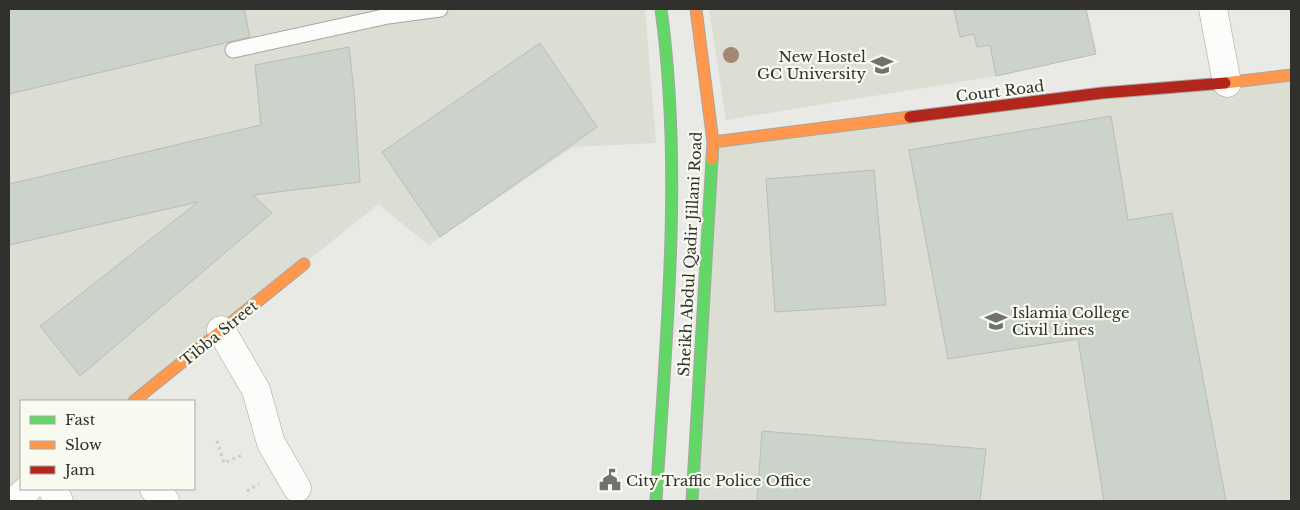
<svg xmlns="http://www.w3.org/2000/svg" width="1300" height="510" viewBox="0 0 1300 510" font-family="'Libre Baskerville',serif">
<rect width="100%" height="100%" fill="#e9eae5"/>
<!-- built -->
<path fill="#dcded3" d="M9,9H645L656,143L573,147L429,245L378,204L134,401H21V489L9,501Z
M709,9H1086L1096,54L996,76L726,120Z
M1291,72V501H691L710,141Z"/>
<!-- building -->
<path fill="#ccd3cb" stroke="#babcb8" d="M9,9H244L250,37L9,94Z
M954,9H1086L1096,54L996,76L990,45L977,47L974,34L960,37Z
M540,43L597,127L440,237L382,152Z
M349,47L354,91L360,182L253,195L272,213L80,376L40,326L198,202L9,245V184L261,125L255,65Z
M1111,116L1128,220L1172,213L1226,501H1104L1078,339L948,359L909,150Z
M874,170L886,305L775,312L766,179Z
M762,431L986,449L980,501H757Z"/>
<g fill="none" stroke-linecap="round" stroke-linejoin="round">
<!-- lane casing -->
<g stroke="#a6a7a3" stroke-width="17">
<path id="lane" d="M233,50L388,16L440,9"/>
</g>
<!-- street casing -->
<g stroke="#a6a7a3" stroke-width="29">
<path id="street" d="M1213,9L1227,83
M221,330L256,390L271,443L297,488
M52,489L59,501
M154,489L165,501
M15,501L28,489"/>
</g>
<!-- fast casing -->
<g stroke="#a6a7a3" stroke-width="13">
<path id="fast" d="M656,501C666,340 683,169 661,9
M692,501L712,159"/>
</g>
<!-- slow casing -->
<g stroke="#a6a7a3" stroke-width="13">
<path id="slow" d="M696,9L713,142L712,159
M1225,83L1291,75
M713,142L910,117
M134,401L304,264"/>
</g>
<!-- jam casing -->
<g stroke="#a6a7a3" stroke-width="13">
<path id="jam" d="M910,117L1102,93L1225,83"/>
</g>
<!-- path -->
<path stroke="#c9c9c8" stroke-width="3" stroke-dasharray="2.5 4" stroke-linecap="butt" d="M217,441L224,463L242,455
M247,491L259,484"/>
<!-- lane -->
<use href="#lane" stroke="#fcfcfb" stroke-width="15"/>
<!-- street -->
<use href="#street" stroke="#fcfcfb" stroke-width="28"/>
<!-- fast -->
<use href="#fast" stroke="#63d668" stroke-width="11"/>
<!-- slow -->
<use href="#slow" stroke="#ff974d" stroke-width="11"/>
<!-- jam -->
<use href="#jam" stroke="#b3261e" stroke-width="11"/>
</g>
<!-- trees -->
<circle fill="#a28773" cx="731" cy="55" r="8"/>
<!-- icons -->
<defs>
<g id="university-bare" transform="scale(1.725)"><path d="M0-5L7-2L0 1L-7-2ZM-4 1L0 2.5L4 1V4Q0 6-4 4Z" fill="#71726d" stroke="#f8faf0" stroke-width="2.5" paint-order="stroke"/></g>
<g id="civic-bare" transform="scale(1.725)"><path d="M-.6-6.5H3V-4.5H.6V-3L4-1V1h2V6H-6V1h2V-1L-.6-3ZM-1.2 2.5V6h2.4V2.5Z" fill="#71726d" stroke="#f8faf0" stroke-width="2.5" paint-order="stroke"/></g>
</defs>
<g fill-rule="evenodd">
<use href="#university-bare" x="882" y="65"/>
<use href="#university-bare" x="996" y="321"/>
<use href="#civic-bare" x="610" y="480"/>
</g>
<g text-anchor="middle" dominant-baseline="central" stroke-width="4.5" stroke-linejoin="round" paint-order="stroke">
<!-- poi labels -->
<g font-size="15" fill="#30312d" stroke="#f8faf0" text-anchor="start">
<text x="866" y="56" text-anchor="end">New Hostel<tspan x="866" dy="17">GC University</tspan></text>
<text x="1012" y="312">Islamia College<tspan x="1012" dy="17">Civil Lines</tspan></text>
<text x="626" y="480">City Traffic Police Office</text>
</g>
<!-- street labels -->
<g font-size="15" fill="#30312d" stroke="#f8faf0">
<text transform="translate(1000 91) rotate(-7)">Court Road</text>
<text transform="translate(690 254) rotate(-87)">Sheikh Abdul Qadir Jillani Road</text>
<text transform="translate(219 333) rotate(-39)">Tibba Street</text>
</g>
</g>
<!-- border -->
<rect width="1300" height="510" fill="none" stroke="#30312d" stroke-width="20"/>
<!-- legend -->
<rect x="20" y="400" width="175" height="90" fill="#f8faf0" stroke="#a8aaa2"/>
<rect x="30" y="416" width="25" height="8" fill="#63d668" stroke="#a8aaa2"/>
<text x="65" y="425" font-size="15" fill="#30312d">Fast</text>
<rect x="30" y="441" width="25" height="8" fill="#ff974d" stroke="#a8aaa2"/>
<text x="65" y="450" font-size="15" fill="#30312d">Slow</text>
<rect x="30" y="466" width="25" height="8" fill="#b3261e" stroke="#a8aaa2"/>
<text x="65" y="475" font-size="15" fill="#30312d">Jam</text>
</svg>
